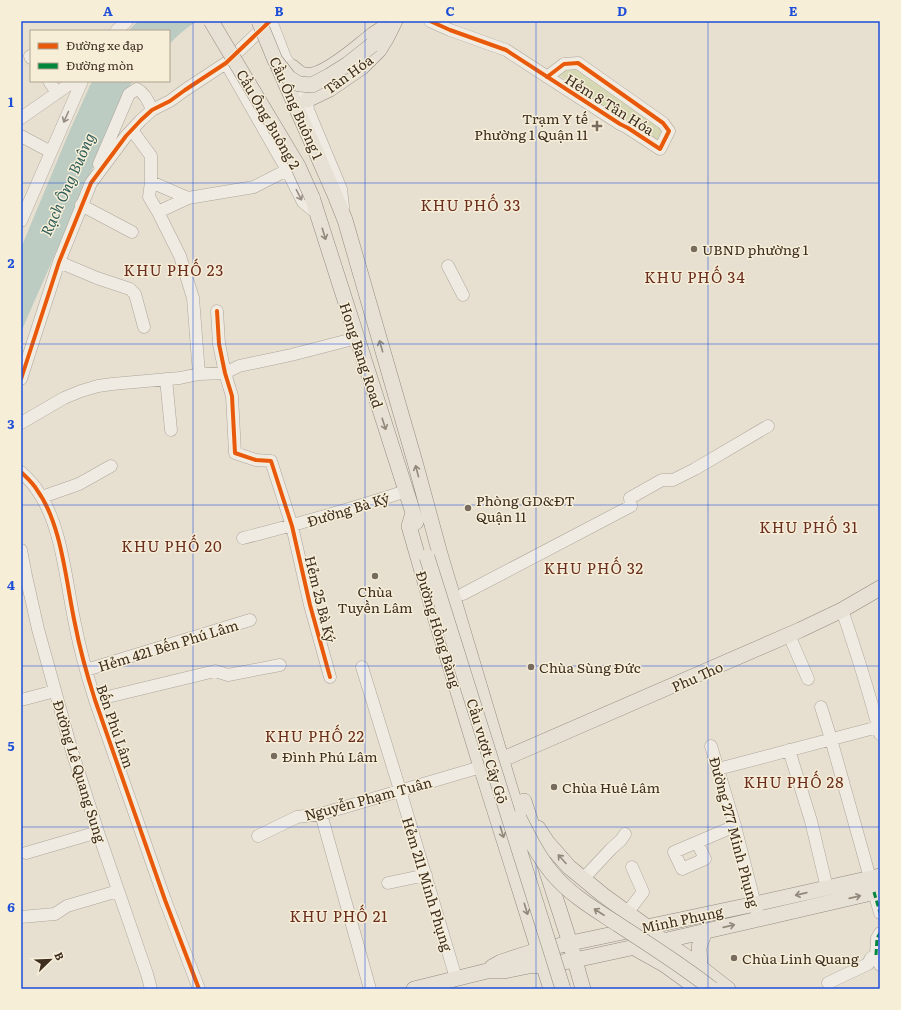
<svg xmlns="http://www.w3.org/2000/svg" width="901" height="1010" viewBox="0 0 901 1010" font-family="Literata,serif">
<rect width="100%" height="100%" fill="#e7e0d1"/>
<!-- green -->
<path fill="#d6d7b3" d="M577,66L657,123L665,133L658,143L556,73Z"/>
<!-- water -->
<path fill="#bcccc2" d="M138,21H199C188,25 178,36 169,44V31H128Z
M92,81H133L127,90L21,332V248L70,130Z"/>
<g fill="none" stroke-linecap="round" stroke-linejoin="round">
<!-- minor casing -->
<g stroke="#ada599" stroke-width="13">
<path id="minor" d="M271,21L286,60L292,67L296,74
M430,21L450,30L506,50L620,124L628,128L660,149L669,131L663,123L578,63L564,64L547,77
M116,31L127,21
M30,56L31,58
M226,63L287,170L303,202L319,215
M49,81L57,93
M304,93L307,100L308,110L341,189L343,207
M21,118L74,81
M132,130L151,156V182L149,197L158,212L180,256L193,298L199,374
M21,136L51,152
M99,164L129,94L137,89C145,93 149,102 152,110
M151,182L188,198
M81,205L132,232
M158,212L188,198L254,187L287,170
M21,221L82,81
M59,262L97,278L130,289L135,294L144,327
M448,266L463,295
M217,311L219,344L225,373L232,396L235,453L256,460L271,461L292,526L310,605L330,677
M21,379L59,262L91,183L126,136L141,120L152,110L170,101L185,90L226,63L270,21
M166,379L171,430
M21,423L64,398L81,391L98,386L112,384L180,378L199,374L225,373L239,366L291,355L357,338
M21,472C27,478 33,483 37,490C62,524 66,583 75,624C80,650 87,675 95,700L165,900L199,989
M42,497L79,484L111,466
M243,538C298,524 352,509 406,491
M21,550L26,576L38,629L71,748L98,832L147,974L151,989
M463,594L631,506L630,498L662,480H673L695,469L768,426
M842,610C856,651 869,692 880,734
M789,635L808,679
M362,667L400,790L456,978
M86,670L250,620
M21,700L55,691
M95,700L215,671L228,675L280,665
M821,707L831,739L870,878
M711,746L735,826L757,912
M789,750L811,821L827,888
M718,769L878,727
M321,814L370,989
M258,836L297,817L321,814L481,767
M697,842L705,859L682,869L674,852L735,826
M26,853L98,832
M583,879L611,849L621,840L625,834
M388,883L426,875
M874,892L880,913
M627,913L643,892L632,867
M21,917L55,914L67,906L118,891
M876,955L877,938L880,933
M828,983L868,964L871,958L876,955L880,965"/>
</g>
<!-- major casing -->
<g stroke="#928b80" stroke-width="16">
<path id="major" d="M278,66L335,195L345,220L415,462L440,554L519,818
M292,67C296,70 301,75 305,75C322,79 356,48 369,38C373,34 377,32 382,29
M307,100L330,89L362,67L379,50L387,37L395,21
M312,197L416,522
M413,513L409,526L434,613L481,767L551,989
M510,756L800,630L842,610L880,588
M524,801L570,943L583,989
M538,828L547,842L569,867L603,895L647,927L663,941L691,960L728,989
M633,947L665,965L698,989
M492,967L501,962L538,950L755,904L880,876
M700,967L699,947L705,931
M414,989L487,971H504L529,966L544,965L575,960L663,941L880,891"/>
</g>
<!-- minor -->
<use href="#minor" stroke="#efebe3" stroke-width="12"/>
<!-- major -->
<use href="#major" stroke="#e6e1d4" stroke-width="15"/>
<!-- major-bridge casing -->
<g stroke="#928b80" stroke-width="16" stroke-linecap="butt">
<path id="major-bridge" d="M211,21L298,166L312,197
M259,21L275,60L289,78L299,84L312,85L329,76L348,64L372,45
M427,557L563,989
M519,818C529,838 538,856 552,873C570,895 596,910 619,925C651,946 683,966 712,989"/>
</g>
<!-- major-bridge -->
<use href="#major-bridge" stroke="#e6e1d4" stroke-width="15"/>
<!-- quiet -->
<path stroke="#00873e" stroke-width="3" stroke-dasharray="6 3" stroke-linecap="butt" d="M874,892L880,913
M876,955L877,938L880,933"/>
<!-- cycleway casing -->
<g stroke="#f7eed8" stroke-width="6">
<path id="cycleway" d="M430,21L450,30L506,50L620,124L628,128L660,149L669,131L663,123L578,63L564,64L547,77
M217,311L219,344L225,373L232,396L235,453L256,460L271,461L292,526L310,605L330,677
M21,379L59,262L91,183L126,136L141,120L152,110L170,101L185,90L226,63L270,21
M21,472C27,478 33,483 37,490C62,524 66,583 75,624C80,650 87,675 95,700L165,900L199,989"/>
</g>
<!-- cycleway -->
<use href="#cycleway" stroke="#e8590c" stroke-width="4"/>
</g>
<!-- one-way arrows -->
<defs><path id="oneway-shaft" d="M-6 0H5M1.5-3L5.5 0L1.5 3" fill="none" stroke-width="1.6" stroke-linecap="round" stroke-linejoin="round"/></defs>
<g stroke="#968c82">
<use href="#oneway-shaft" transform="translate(66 117) rotate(114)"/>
<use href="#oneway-shaft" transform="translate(299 195) rotate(63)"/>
</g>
<g stroke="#92887a">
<use href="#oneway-shaft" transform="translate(324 234) rotate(73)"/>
<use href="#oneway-shaft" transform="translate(381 346) rotate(-106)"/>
<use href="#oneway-shaft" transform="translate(384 424) rotate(72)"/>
<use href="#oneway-shaft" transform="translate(417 471) rotate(-105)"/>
<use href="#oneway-shaft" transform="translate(502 832) rotate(73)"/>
<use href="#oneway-shaft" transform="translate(562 859) rotate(-132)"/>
<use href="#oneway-shaft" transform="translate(801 894) rotate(167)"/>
<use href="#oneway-shaft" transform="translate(855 897) rotate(-13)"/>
<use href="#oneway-shaft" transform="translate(526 909) rotate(73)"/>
<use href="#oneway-shaft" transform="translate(599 912) rotate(-147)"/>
<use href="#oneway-shaft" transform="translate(729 926) rotate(-13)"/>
</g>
<!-- grid -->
<path fill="none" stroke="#1d4ed8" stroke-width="1" stroke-opacity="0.55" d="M193,21V989M365,21V989M536,21V989M708,21V989M21,183H880M21,344H880M21,505H880M21,666H880M21,827H880"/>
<!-- markers -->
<g fill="#786c5e" stroke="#f7eed8" stroke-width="1.5">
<path d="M595 120h4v4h4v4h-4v4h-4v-4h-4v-4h4z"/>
<circle cx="694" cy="249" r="4"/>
<circle cx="468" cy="508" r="4"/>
<circle cx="375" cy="576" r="4"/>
<circle cx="531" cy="667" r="4"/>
<circle cx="274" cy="756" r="4"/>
<circle cx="554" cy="787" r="4"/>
<circle cx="734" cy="958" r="4"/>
</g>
<g text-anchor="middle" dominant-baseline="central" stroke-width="3" stroke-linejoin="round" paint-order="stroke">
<!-- street labels -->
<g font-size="14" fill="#3d2e20" stroke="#f7eed8">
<text transform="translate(348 74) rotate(-36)">Tân Hóa</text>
<text transform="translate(610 104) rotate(32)">Hẻm 8 Tân Hóa</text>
<text transform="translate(297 108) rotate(66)">Cầu Ông Buông 1</text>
<text transform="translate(269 119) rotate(60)">Cầu Ông Buông 2</text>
<text transform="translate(362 355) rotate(72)">Hong Bang Road</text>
<text transform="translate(348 509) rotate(-17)">Đường Bà Ký</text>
<text transform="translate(321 599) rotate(76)">Hẻm 25 Bà Ký</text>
<text transform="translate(439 629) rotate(73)">Đường Hồng Bàng</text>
<text transform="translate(168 645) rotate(-17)">Hẻm 421 Bến Phú Lâm</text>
<text transform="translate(697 676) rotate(-24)">Phu Tho</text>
<text transform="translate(116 726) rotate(71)">Bến Phú Lâm</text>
<text transform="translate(488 751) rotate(73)">Cầu vượt Cây Gõ</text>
<text transform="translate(80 771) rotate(73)">Đường Lê Quang Sung</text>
<text transform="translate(368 798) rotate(-15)">Nguyễn Phạm Tuân</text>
<text transform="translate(735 832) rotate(75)">Đường 277 Minh Phụng</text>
<text transform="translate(428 884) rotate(73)">Hẻm 211 Minh Phụng</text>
<text transform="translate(682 919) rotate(-12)">Minh Phụng</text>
</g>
<!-- poi labels -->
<g font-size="14" fill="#3d2e20" stroke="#f7eed8" text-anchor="start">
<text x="588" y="118" text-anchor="end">Trạm Y tế<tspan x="588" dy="16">Phường 1 Quận 11</tspan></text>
<text x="702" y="249">UBND phường 1</text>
<text x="476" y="500">Phòng GD&amp;ĐT<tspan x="476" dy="16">Quận 11</tspan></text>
<text x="375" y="591" text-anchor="middle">Chùa<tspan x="375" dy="16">Tuyền Lâm</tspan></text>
<text x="539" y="667">Chùa Sùng Đức</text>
<text x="282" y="756">Đình Phú Lâm</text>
<text x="562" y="787">Chùa Huê Lâm</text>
<text x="742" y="958">Chùa Linh Quang</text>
</g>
<!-- water labels -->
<g font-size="15" font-style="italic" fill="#2f5d5a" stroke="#f7eed8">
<text transform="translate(67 184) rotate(-66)">Rạch Ông Buông</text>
</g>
<!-- neighbourhood labels -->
<g font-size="15" letter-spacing="1" fill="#6b2e1e" stroke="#f7eed8">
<text x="471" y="204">KHU PHỐ 33</text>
<text x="174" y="269">KHU PHỐ 23</text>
<text x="695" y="276">KHU PHỐ 34</text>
<text x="809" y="526">KHU PHỐ 31</text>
<text x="172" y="545">KHU PHỐ 20</text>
<text x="594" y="567">KHU PHỐ 32</text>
<text x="315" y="735">KHU PHỐ 22</text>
<text x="794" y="781">KHU PHỐ 28</text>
<text x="339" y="915">KHU PHỐ 21</text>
</g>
</g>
<!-- border -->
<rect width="901" height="1010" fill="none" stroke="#f7eed8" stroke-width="44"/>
<!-- legend -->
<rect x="30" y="30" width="140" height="52" fill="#f7eed8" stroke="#ada18e"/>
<rect x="38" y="43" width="20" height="6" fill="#e8590c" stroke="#ada18e"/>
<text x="66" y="50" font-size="12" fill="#3d2e20">Đường xe đạp</text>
<rect x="38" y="63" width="20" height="6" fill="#00873e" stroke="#ada18e"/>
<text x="66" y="70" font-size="12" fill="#3d2e20">Đường mòn</text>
<!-- north arrow -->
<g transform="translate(50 960) rotate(67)" stroke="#f7eed8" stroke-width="3" paint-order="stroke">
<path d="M0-3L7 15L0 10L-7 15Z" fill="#3d2e20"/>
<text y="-6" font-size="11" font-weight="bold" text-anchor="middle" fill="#3d2e20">B</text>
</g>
<rect x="22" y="22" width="857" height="966" fill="none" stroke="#1d4ed8" stroke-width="1.5"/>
<g font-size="13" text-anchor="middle" font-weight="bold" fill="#1d4ed8">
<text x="108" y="16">A</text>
<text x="279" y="16">B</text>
<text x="450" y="16">C</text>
<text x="622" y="16">D</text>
<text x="793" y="16">E</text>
<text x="11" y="107">1</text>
<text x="11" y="268">2</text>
<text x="11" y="429">3</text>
<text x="11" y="590">4</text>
<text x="11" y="751">5</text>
<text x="11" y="912">6</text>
</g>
</svg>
